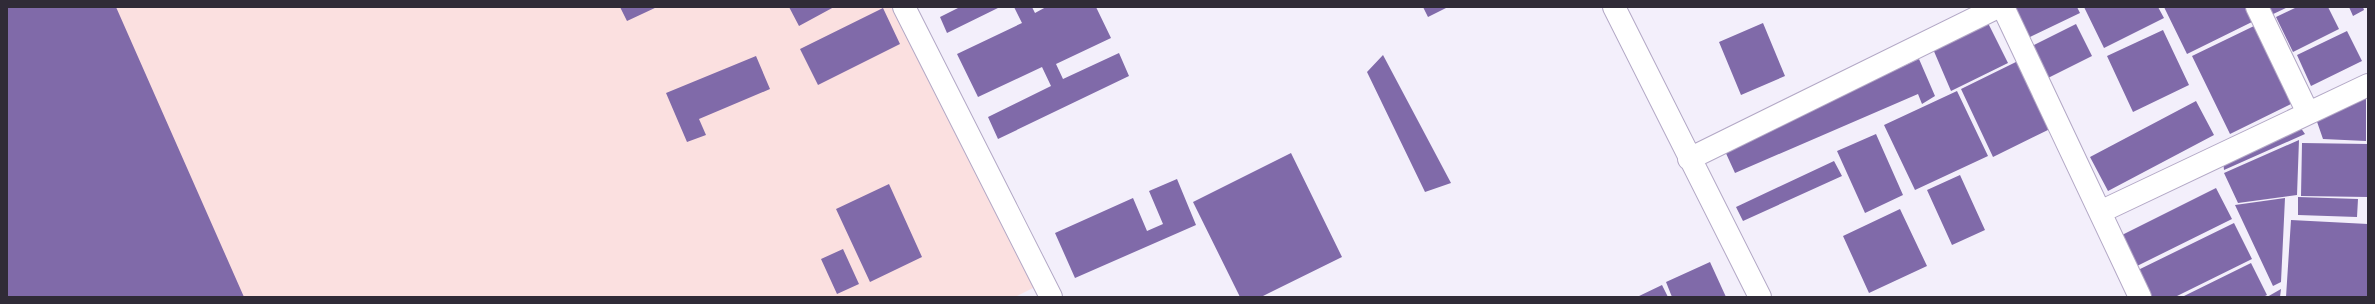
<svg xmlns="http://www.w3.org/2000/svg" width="2375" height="304" viewBox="0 0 2375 304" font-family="Ubuntu,sans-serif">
<rect width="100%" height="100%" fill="#f3effb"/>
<!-- industrial -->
<path fill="#fbe0e0" d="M7,7H899L1035,287L1015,297H7Z"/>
<!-- building -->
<path fill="#806aa9" d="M7,7H116L244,297H7Z
M620,7H657L627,21Z
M789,7H834L799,26Z
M960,7H1000L947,33L940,17Z
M1014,7H1032L1035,13L1046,7H1096L1111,38L1056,64L1063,79L1119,53L1129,76L998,139L988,117L1051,86L1042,67L978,97L957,54L1022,23Z
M1423,7H1448L1428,17Z
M2012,7H2077L2080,13L2028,38Z
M2084,7H2158L2164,18L2104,48Z
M2164,7H2252L2258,19L2187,54Z
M2265,7H2288L2269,16Z
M2297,7H2328L2339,29L2293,52L2276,17Z
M2349,7H2363L2364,10L2353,16Z
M883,8L900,44L818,85L800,49Z
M1763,23L1785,76L1741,95L1719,42Z
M1988,23L2008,63L1951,91L1933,49Z
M2076,24L2092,56L2044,80L2028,48Z
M2254,26L2293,103L2230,134L2192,56Z
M2163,30L2189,85L2133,112L2107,56Z
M2347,31L2362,61L2311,86L2297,55Z
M1383,55L1451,183L1425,192L1367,72Z
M756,56L770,89L699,119L706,135L687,142L666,93Z
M1919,59L1935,96L1922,104L1918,94L1735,173L1724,149Z
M2020,60L2052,128L1993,157L1961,89Z
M1957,91L1988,156L1915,190L1884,125Z
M2366,96V141L2323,139L2315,116Z
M2196,101L2214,135L2108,191L2090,157Z
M2298,124L2305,134L2224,170L2223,160Z
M1876,134L1903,195L1865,213L1837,151Z
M2299,140L2297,195L2238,203L2224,173Z
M2302,143L2368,144V197L2301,196Z
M1291,153L1342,257L1261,297H1240L1193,202Z
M1834,161L1842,176L1743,221L1736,207Z
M1960,175L1985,230L1952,245L1927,190Z
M1177,179L1196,225L1075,278L1055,233L1133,198L1147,231L1163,224L1149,191Z
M889,184L922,257L870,282L836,209Z
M2216,188L2232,219L2135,267L2120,236Z
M2298,197L2358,199L2357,217L2298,215Z
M2285,198L2281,282L2273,286L2235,205Z
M1900,209L1927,266L1869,293L1843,236Z
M2291,220L2368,224V297H2286Z
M2234,223L2252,259L2175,297H2149L2136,271Z
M843,249L859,284L837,294L821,259Z
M1710,262L1726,297H1672L1666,282Z
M2251,263L2267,295L2263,297H2182Z
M1662,285L1668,297H1637Z
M2281,289L2280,297H2267Z"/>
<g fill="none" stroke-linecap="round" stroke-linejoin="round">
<!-- minor casing -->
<g stroke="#b3a8c6" stroke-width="24">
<path id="minor" d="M904,7L1051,297
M1614,7L1760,297
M2003,7L2140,297
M2257,7L2308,113
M1689,159L1998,7
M2100,212L2368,85"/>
</g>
<!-- minor -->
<use href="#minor" stroke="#fff" stroke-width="22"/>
</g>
<!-- border -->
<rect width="2375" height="304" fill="none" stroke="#302b37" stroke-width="16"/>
</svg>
